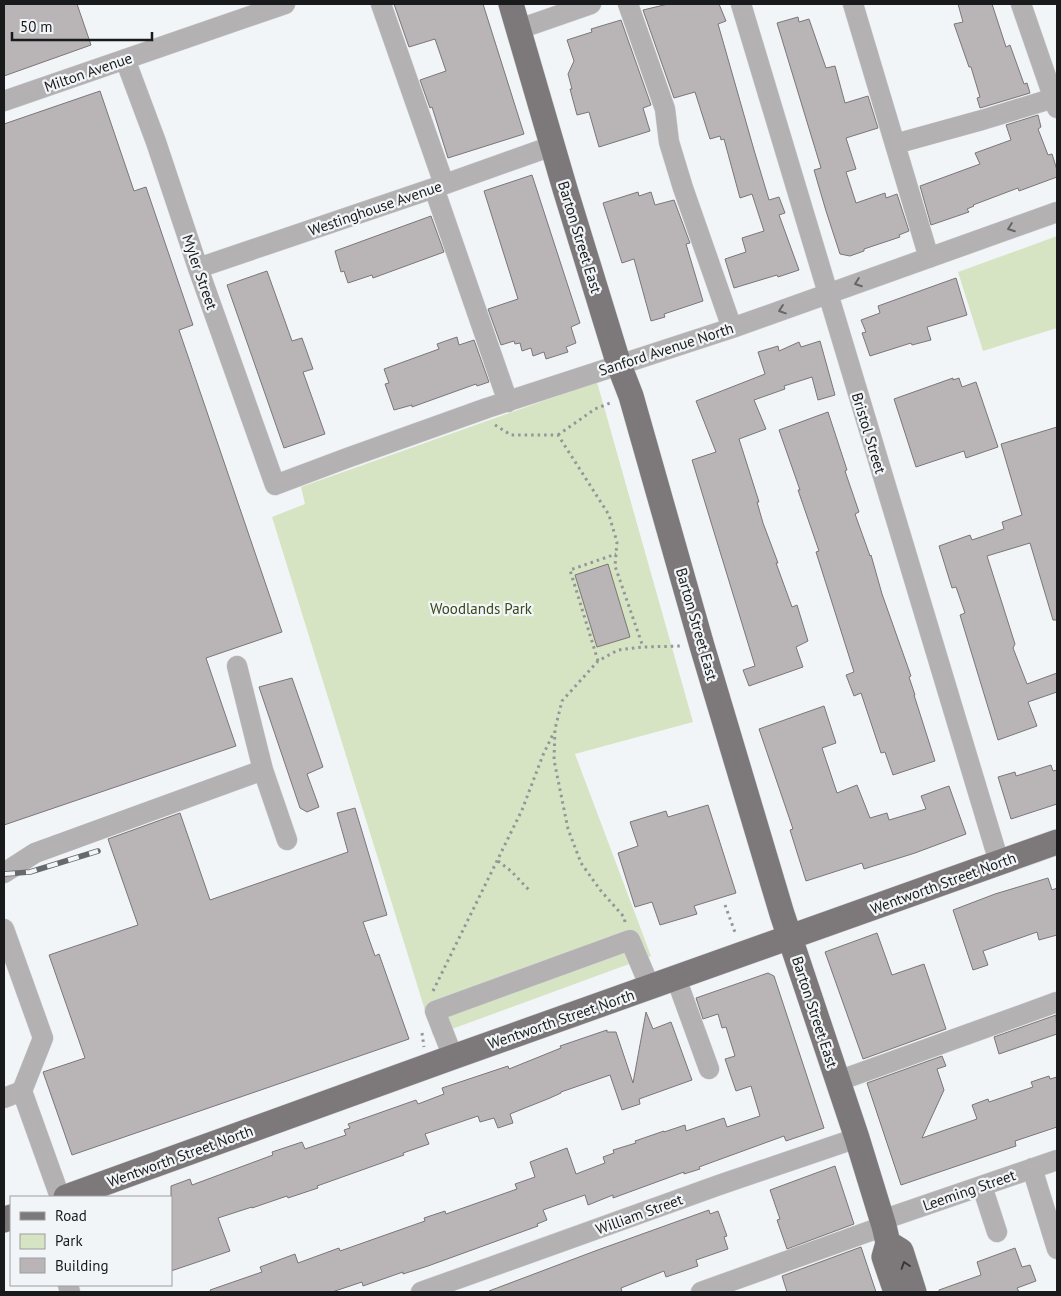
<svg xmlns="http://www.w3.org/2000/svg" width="1061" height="1296" viewBox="0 0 1061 1296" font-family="'PT Sans',sans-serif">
<rect width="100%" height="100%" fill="#f2f5f8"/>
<!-- green -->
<path fill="#d6e4c3" d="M1057,236V328L983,351L958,272Z
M597,382L693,722L575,754L651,956L433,1036L272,517L305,504L301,487Z"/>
<!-- building -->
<path fill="#b9b5b6" stroke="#7b7778" d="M4,4H77L91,45L4,76Z
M394,4H483L524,134L448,158L432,107L430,108L420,80L446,71L435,39L409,47Z
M668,4H719L726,21L718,24L754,150L769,200L779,197L785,213L779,215L799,270L778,277L777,275L734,288L725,259L746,252L742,238L764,231L752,194L740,198L724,139L721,140L720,136L710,139L695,92L674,98L643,10Z
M958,4H992L1006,47L1010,45L1024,84L1027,83L1030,93L980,108L977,98L980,97L971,67H969L954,24L963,22Z
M798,17L799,22L809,19L826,68L835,66L845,103L868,96L878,128L846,138L856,169L846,172L856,203L885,193L886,198L897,194L909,231L899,235L900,237L864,249V251L850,256L840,254L826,211L814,170L821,168L777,23Z
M621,20L651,105L643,108L650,131L599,147L589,112L577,115L570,89H572L568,74L574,61L567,40L592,32L591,29Z
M100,91L134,191L146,187L193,325L179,330L282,632L206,658L236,746L4,825V124Z
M1038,115L1041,127L1038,129L1048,155L1052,154L1057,170V177L1019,191L1018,188L973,205L974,206L967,209L969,212L931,225L920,186L980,164L975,153L1011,140L1006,125Z
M532,175L580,323L571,327L576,343L566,347L568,352L546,359L544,352L533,356L531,348L522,351L520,343L515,344L514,341L501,345L488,309L518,299L484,191Z
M638,192L639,196L651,192L655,205L674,200L690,243L686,244L703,301L664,314L665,317L651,321L634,259L622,263L603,203Z
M431,216L444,252L373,278L372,275L348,283L344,271L341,272L335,251Z
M267,271L292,341L302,338L313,369L303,372L325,434L284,448L227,285Z
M956,278L967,315L927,327L931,340L912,345L911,343L870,356L862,333L866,332L861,320L880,313L878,306Z
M457,337L459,345L474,340L489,382L477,386L476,384L412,407V405L394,410L385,384L389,383L384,369L439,349L437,344Z
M820,341L835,395L818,400L812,377L784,386L785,389L754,400L766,429L739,439L759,502H757L763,523L778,563H776L792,607L797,605L808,641L796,647L803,667L749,686L743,670L755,666L692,460L716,452L696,401L765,374L758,352L778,346L779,351L799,342L801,347Z
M953,378V380L959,378L962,387L976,382L998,447L966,458L964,451L916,467L894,399Z
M828,412L847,470L845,471L859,512L855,514L870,556L871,555L882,594L911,676L909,677L915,695H914L935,761L893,775L885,752L881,753L861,693L854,696L846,675L854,672L816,552L819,551L798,490H800L779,430Z
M1057,427V620H1053L1030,543L987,556L1015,644L1013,648L1027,684L1057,673V692L1028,702L1037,726L998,740L960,615L965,613L956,587L952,588L939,546L970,535L972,540L1004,529L1002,522L1022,515L1001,444Z
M608,564L630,637L597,647L575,575Z
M292,678L323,767L307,774L319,807L307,812L300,808L259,687Z
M824,706L836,743L822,748L837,793L857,785L870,818L887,813L889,820L926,809L921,796L949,786L966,834L915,853L864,869L862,863L806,881L790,830L793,829L759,729Z
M1051,765L1053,771L1057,770V804L1011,819L998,777L1015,772L1016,776Z
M708,805L736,893L694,906L697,914L660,925L652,902L635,907L618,853L638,846L630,822L666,811L668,817Z
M355,808L387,915L363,922L375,956L379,954L409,1039L72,1155L43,1072L85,1058L49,955L138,925L108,839L180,813L210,900L348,852L337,813Z
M1048,878L1052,890L1057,888V935L1039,940L1037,932L983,951L988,965L973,970L953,910L995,894Z
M877,933L892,975L924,964L946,1029L863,1059L825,952Z
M768,973L774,976L824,1128L786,1141L784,1136L699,1167L700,1169L684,1174V1172L613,1198V1195L588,1205L585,1195L543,1210L547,1220L537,1224L538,1226L428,1266L403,1274V1272L363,1286L362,1282L332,1292H211L210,1290L262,1272L260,1267L295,1254L298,1263L339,1248L340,1251L425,1221L424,1218L445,1211L446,1214L517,1189L515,1184L535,1177L530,1162L567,1148L576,1174L605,1163L603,1157L614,1153L613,1150L636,1143L635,1141L664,1131V1132L685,1125L686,1131L724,1118L727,1127L760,1116L751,1086L736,1091L725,1059L735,1056L726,1027L722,1028L718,1014L703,1019L696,998Z
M646,1012L653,1029L671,1022L692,1080L639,1099L640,1104L622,1110L610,1075L561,1092V1093L550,1098L510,1114L513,1123L498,1128L494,1118L480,1122L478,1116L425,1134L429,1144L403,1153L404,1155L317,1186L318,1188L288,1198L287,1196L252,1208V1207L218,1218L230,1251L171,1271V1186L190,1179L192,1185L273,1155L272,1152L302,1142L305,1149L346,1135L344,1130L350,1128L348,1124L416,1100L418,1104L444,1094L442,1088L508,1066L509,1069L561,1048L560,1046L607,1030V1032H616L633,1083Z
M1056,1015L1057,1034L999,1054L994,1037Z
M942,1056L946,1066L937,1069L944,1090L922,1138L977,1119L972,1105L988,1099L989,1102L1033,1087L1031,1082L1049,1076L1050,1079L1057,1077V1127L1015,1141L1016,1146L901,1185L867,1083Z
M835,1166L854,1224L787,1249L777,1220L780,1219L770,1190Z
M709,1210L710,1214L718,1211L727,1236L724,1237L728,1249L696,1260L698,1266L666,1277L664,1271L621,1288L622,1292H489V1291L595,1251Z
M861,1247L876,1292H787L782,1276Z
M1015,1248L1022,1267L1030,1265L1036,1281L1017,1288L1019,1292H939V1290L981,1275L977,1262Z"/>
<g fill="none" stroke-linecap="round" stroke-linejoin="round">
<!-- minor casing -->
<g stroke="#cfd2d5" stroke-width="21">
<path id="minor" d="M381,4L444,184
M628,4L665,109L669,142L683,188L732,328
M741,4L999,862
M853,4L929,258
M1021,4L1057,108
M519,29L591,4
M125,59L156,142L198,268L275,485L347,458L487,408L732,328L1057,212
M4,101L285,4
M895,144L982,120L1054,98
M434,188L508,402
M198,268L434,188L552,146
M263,770L287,840
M4,873L35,853L263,770L237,666
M4,929L43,1038L22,1091L60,1197
M676,978L709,1069
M453,1057L435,1011L630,940L650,987
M838,1081L1057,1002
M4,1098L22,1091
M1032,1168L1057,1249
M982,1186L997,1232
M882,1220L1057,1160
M68,1285L70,1292
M421,1292L719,1185L857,1138
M701,1292L884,1226"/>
</g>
<!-- major casing -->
<g stroke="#cfd2d5" stroke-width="26">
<path id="major" d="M511,4L565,189L619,365L631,396L702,646L782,914L857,1138L884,1226L888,1243L884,1257L896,1292
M66,1197L453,1057L1057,842
M4,1220L11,1217
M888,1243L901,1251L914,1292"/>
</g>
<!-- path -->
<path stroke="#949699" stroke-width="3" stroke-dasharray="2.5 4" stroke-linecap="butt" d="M495,425L511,435H558L609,515L617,542L615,566L643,647
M558,435L595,409L610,403
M598,661L570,570L616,554
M498,861L511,871L529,890
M725,905L736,935
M625,922L624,917L601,891L581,863L568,829L554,760L555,729L562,701L598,661L618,650L643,647L682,646
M433,991L522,810L543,755L554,732
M422,1033L424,1047"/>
<!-- minor -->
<use href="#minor" stroke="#b3b1b2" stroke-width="20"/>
<!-- major -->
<use href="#major" stroke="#7d797a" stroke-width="25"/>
<!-- rail casing -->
<g stroke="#67696b" stroke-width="5.5">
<path id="rail" d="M4,874L30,872L98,851"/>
</g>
<!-- rail -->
<use href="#rail" stroke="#f2f5f8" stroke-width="4" stroke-dasharray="11" stroke-linecap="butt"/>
</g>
<!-- one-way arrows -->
<defs><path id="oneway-chevron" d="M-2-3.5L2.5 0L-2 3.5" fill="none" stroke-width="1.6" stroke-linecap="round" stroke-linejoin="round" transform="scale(1.25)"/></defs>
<g stroke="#666">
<use href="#oneway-chevron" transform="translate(1011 228) rotate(160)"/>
<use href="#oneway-chevron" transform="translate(858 283) rotate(160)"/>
<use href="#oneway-chevron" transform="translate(782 310) rotate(161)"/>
</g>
<use stroke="#373638" href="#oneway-chevron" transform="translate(905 1265) rotate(-108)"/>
<g text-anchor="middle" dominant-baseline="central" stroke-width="4.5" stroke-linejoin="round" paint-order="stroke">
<!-- street labels -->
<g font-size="15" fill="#191a1b" stroke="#f2f5f8">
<text transform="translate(88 72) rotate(-19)">Milton Avenue</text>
<text transform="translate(375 208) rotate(-19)">Westinghouse Avenue</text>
<text transform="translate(580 237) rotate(73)">Barton Street East</text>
<text transform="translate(200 272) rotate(71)">Myler Street</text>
<text transform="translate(666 349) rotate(-18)">Sanford Avenue North</text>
<text transform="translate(869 433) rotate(73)">Bristol Street</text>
<text transform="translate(697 624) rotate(74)">Barton Street East</text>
<text transform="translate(943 883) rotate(-20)">Wentworth Street North</text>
<text transform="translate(815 1012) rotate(72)">Barton Street East</text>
<text transform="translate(561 1019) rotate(-19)">Wentworth Street North</text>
<text transform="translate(180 1156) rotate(-20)">Wentworth Street North</text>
<text transform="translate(969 1190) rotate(-19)">Leeming Street</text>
<text transform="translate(639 1214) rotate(-20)">William Street</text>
</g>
<!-- park labels -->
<g font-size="15" fill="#374815" stroke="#f2f5f8">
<text x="481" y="608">Woodlands Park</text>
</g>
</g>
<!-- border -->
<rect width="1061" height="1296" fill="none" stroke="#191a1b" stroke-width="10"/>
<!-- legend -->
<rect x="10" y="1196" width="162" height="90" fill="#f2f5f8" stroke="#9b9da0"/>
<rect x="20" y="1212" width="25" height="8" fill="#7d797a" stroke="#9b9da0"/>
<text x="55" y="1221" font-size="15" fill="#191a1b">Road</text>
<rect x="20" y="1234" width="25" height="15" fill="#d6e4c3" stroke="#9b9da0"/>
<text x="55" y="1246" font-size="15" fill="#191a1b">Park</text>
<rect x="20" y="1258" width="25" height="15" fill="#b9b5b6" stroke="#9b9da0"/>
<text x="55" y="1271" font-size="15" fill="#191a1b">Building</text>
<!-- scale -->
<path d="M12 32v8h140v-8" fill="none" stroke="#191a1b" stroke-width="2.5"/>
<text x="20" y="32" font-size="15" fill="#191a1b" stroke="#f2f5f8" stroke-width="4" paint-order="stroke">50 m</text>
</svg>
